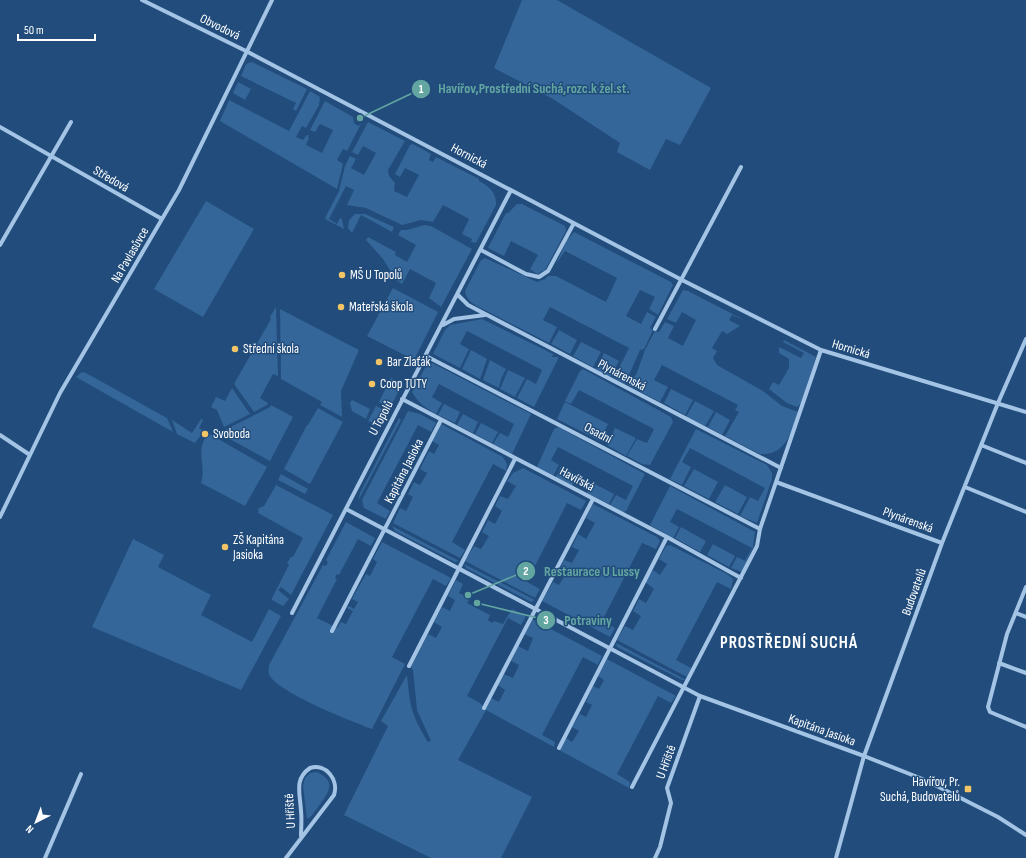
<svg xmlns="http://www.w3.org/2000/svg" width="1026" height="858" viewBox="0 0 1026 858" font-family="'Sofia Sans Condensed',sans-serif">
<rect width="100%" height="100%" fill="#214c7b"/>
<!-- green -->
<path fill="#346699" d="M522,0H557L711,88L680,145L666,139L650,170L617,152L620,143L553,99L494,68Z
M252,62L307,89L296,111L293,109L296,103L241,76L246,64Z
M238,82L251,89L245,100L233,93Z
M310,91L320,97L319,105L306,128L302,126L296,137L303,140L307,135H309L308,137L309,138L306,145L322,153L333,130L320,124L315,132L310,130L325,101L353,117L354,123L358,126L361,124L347,151L343,149L337,160L343,164L337,189L220,121L229,100L289,131Z
M368,122L405,141L388,170L389,176L395,183L394,191L407,197L419,175L405,168L400,177L395,174L410,145L413,144L431,154L429,160L433,162L436,157L479,179V181C489,186 497,193 496,205L476,243L471,242L472,239L462,234L469,219L443,205L433,222L421,220L402,225L366,208L347,205L354,190L346,186L329,219L337,224L340,218L342,219L344,229L327,220L325,218L339,191L345,166L350,156L356,159L351,168L364,175L376,153L363,146L358,155L352,152Z
M206,201L254,229L203,317L154,289Z
M517,204H522L565,226L566,231L545,270L537,274L530,269L538,255L511,241L504,256L488,248L506,213H508Z
M355,214H365L394,227L392,232L361,215L352,233L348,228L349,220Z
M424,225L431,226L472,249L441,307L429,298L436,283L410,269L402,284L396,280L383,259L366,240L368,237L396,252L395,255L407,262L416,245L398,235L401,230H407Z
M574,232L671,282L673,285L658,315L649,309L655,297L640,290L626,316L641,324L647,312L656,317L650,328L653,330L644,349L640,350L625,384L614,378L629,348L550,307L543,320L557,327L549,343L475,305C469,301 466,297 465,291L481,260L485,258L537,282L545,279L548,276H556L606,302L617,278L565,251L556,264L567,240Z
M393,288L438,312L414,360L367,336Z
M683,290L688,291L746,321L732,315L729,320L740,326L727,334L722,331L712,348L717,351L713,358L717,365L763,391L782,406L798,412C792,431 786,456 760,454L725,436L739,412L735,410L738,405L662,365L654,380L668,387L660,402L628,385L632,378L636,375L645,350L655,331L659,332L665,322L674,326L668,338L683,346L696,320L682,312L676,323L667,319Z
M276,307L278,376L273,374L260,398L268,403L267,405L254,412L234,384L271,319L270,317Z
M280,309L359,350L341,391L342,417L320,405L322,402L281,379Z
M482,319L553,354L552,357H558V359L534,407L517,398L527,379L536,384L542,370L467,331L460,344L469,349L460,368L433,354L445,330L450,325Z
M559,330L577,340L570,354L551,344Z
M784,340L816,357L801,403L797,407L787,403L769,389L773,382L779,385L789,368V359L779,353V347L801,358L804,353L783,342Z
M581,342L601,352L593,367L573,356Z
M471,350L487,359L480,379L462,369Z
M604,353L619,361L610,377L596,369Z
M490,360L506,369L501,379L499,388L483,380Z
M432,363L531,414L512,454L493,444L500,433L508,437L514,424L439,384L432,397L442,403L436,414C427,409 417,402 412,392L426,366Z
M583,369L671,417L673,422L650,465L642,464L627,456L637,439L647,443L654,429L579,390L571,404L565,401L580,371Z
M508,370L525,378L515,397L500,389Z
M82,372L86,373L167,418L173,432L76,377Z
M391,378L402,384L390,408L379,402Z
M232,388L250,414L224,427L217,410L211,407L216,397L225,401Z
M671,389L693,400L685,415L664,403Z
M352,400L370,409L366,419L352,411L350,403Z
M695,401L714,411L705,426L686,417Z
M565,402L608,424L600,441L557,419Z
M444,404L460,412L455,423L438,415Z
M271,405L293,417L270,461L226,437L223,431L270,407Z
M376,406L388,412L380,426L368,421Z
M318,408L343,422L310,484L284,469L307,425H308Z
M408,411L420,414L436,423L431,432L418,425L377,503L390,511L386,519L364,508L362,500Z
M716,412L730,420L722,435L708,427Z
M463,414L478,422L473,433L457,425Z
M399,418L401,420L358,501L360,493Z
M201,419L203,420L199,428L204,431L195,443L177,434L172,420L192,433Z
M481,423L498,432L492,443L475,434Z
M441,424L503,457L507,464L506,471L493,464L452,542L465,550L460,558L393,523L400,508L406,511L413,497L408,494L414,482L420,485L427,473L420,469L429,451L434,454L439,445L432,441Z
M558,427L645,474L626,511L623,512L610,505L616,495L626,500L633,486L558,447L551,460L559,465L553,476L537,467L554,429Z
M615,428L636,438L626,456L607,445Z
M696,429L767,465L772,473V479L757,523L740,516L750,497L758,501L765,488L690,448L682,462L691,467L682,485L670,479Z
M208,433L267,467L245,506L201,483C207,463 194,453 208,433Z
M561,466L578,475L572,486L556,477Z
M523,468L586,501L581,510L567,503L527,582L540,589L535,598L465,561L474,546L481,549L489,536L482,532L488,520L495,524L502,511L495,506L500,496L508,499L516,486L507,481L513,473Z
M694,469L718,482L709,499L684,486Z
M281,474L308,489L305,494L278,480Z
M593,483L614,494L609,504L587,493Z
M276,485L333,515L291,595L281,587L278,590L289,599L283,606L272,600V598L289,565L287,563L291,557H293L303,538L258,513L259,510L257,509L264,506Z
M725,485L747,497L738,514L715,502Z
M670,486L755,532L753,547L742,572L731,568L737,557L745,561L752,548L677,509L670,522L679,527L673,538L650,525Z
M593,504L657,537L660,541L656,549L642,543L602,621L615,628L610,637L542,601L553,582L559,585L565,575L559,571L564,560L572,563L579,550L572,547L578,534L586,539L595,523L586,518Z
M346,522L375,538L371,546L358,539L339,575L337,574L335,578L337,579L317,618L337,628L341,622L346,624L353,611L347,608L349,606L354,609L358,602L352,599L366,574L370,576L377,562L373,559L382,542L451,578L446,586L433,579L392,657L405,664L372,729C353,722 274,691 269,674C268,671 269,667 269,665L323,565L326,566L328,562L326,560Z
M392,526L459,561L455,562L395,531Z
M681,527L706,541L700,552L675,538Z
M133,539L164,555L158,567L211,595L201,615L252,642L269,609L281,616L241,690L92,627Z
M713,544L735,556L729,567L707,555Z
M670,545L727,574L733,579L731,589L717,582L676,660L691,668L687,677L617,640L625,626L633,630L641,616L633,611L639,599L646,603L654,589L645,582L653,570L660,575L667,564L659,559L666,546Z
M464,564L535,600L531,602L466,568Z
M456,580L463,584L459,593L470,598L467,603L490,615L488,620L492,623L494,621L503,624L512,609L526,616L521,625L508,618L467,696L480,703L485,709L491,698L499,702L505,690L498,685L504,674L513,678L519,665L511,661L518,646L528,651L533,638L524,634L532,619L602,656L598,665L583,657L542,735L555,742L554,747L486,710L458,760L532,797L501,858H431L344,815L388,726L381,721L407,675C410,705 411,715 428,742L431,741L417,710L413,670L411,667L428,634L436,638L442,627L434,622L442,607L450,611L455,600L448,596Z
M616,643L686,680H682L617,647Z
M607,659L676,696L671,703L658,696L617,774L630,782L629,788L559,750L566,738L572,742L579,731L572,727L580,714L586,717L592,705L586,702L593,686L599,689L604,680L598,676Z
M317,772C338,782 328,793 318,807C314,812 312,817 307,819L303,786L305,778L310,773Z"/>
<g fill="none" stroke-linecap="round" stroke-linejoin="round">
<!-- street -->
<path stroke="#a4c4e5" stroke-width="4" d="M142,0L246,51L682,280L821,350L1026,412
M0,127L162,219
M0,245L71,122
M481,250L526,274L539,277L548,271L574,223
M458,295L468,305L781,468
M443,325L454,319L485,315
M655,329L741,167
M426,356L760,529
M402,399L667,537L741,578
M0,435L30,455
M981,445L1026,463
M776,482L942,543
M965,487L1026,512
M346,509L700,696L864,756L925,780L998,817L1026,835
M0,517L60,393L179,190L272,0
M1026,587L1007,634L988,707L990,712L1026,727
M292,613L511,190
M1016,613L1026,617
M332,631L441,420
M999,663L1026,673
M409,666L515,459
M484,708L593,499
M559,748L667,537
M632,787L757,546L760,529L821,350
M45,858L81,774
M286,858L334,795C339,780 326,763 310,768C294,779 300,793 301,811C302,819 301,828 301,836
M655,858L660,847L671,803L667,788L700,696
M836,858L864,756L942,543L998,403L1026,339"/>
</g>
<!-- markers -->
<g fill="#f2c465" stroke="#214c7b" stroke-width="1.5">
<circle cx="342" cy="275" r="4"/>
<circle cx="341" cy="307" r="4"/>
<circle cx="235" cy="349" r="4"/>
<circle cx="379" cy="362" r="4"/>
<circle cx="372" cy="384" r="4"/>
<circle cx="205" cy="434" r="4"/>
<circle cx="225" cy="547" r="4"/>
<rect x="964" y="785" width="8" height="8" rx="2"/>
</g>
<g text-anchor="middle" dominant-baseline="central" stroke-width="3" stroke-linejoin="round" paint-order="stroke">
<!-- street labels -->
<g font-size="13" fill="#fff" stroke="#214c7b">
<text transform="translate(220 27) rotate(26)">Obvodová</text>
<text transform="translate(469 156) rotate(28)">Hornická</text>
<text transform="translate(111 179) rotate(30)">Středová</text>
<text transform="translate(130 255) rotate(-60)">Na Pavlasůvce</text>
<text transform="translate(851 349) rotate(17)">Hornická</text>
<text transform="translate(622 375) rotate(28)">Plynárenská</text>
<text transform="translate(381 418) rotate(-62)">U Topolů</text>
<text transform="translate(598 433) rotate(28)">Osadní</text>
<text transform="translate(404 471) rotate(-63)">Kapitána Jasioka</text>
<text transform="translate(577 479) rotate(28)">Havířská</text>
<text transform="translate(908 520) rotate(20)">Plynárenská</text>
<text transform="translate(914 592) rotate(-70)">Budovatelů</text>
<text transform="translate(822 730) rotate(20)">Kapitána Jasioka</text>
<text transform="translate(666 762) rotate(-70)">U Hřiště</text>
<text transform="translate(290 811) rotate(-93)">U Hřiště</text>
</g>
<!-- poi labels -->
<g font-size="13" fill="#fff" stroke="#214c7b" text-anchor="start">
<text x="350" y="275">MŠ U Topolů</text>
<text x="349" y="307">Mateřská škola</text>
<text x="243" y="349">Střední škola</text>
<text x="387" y="362">Bar Zlaťák</text>
<text x="380" y="384">Coop TUTY</text>
<text x="213" y="434">Svoboda</text>
<text x="233" y="540">ZŠ Kapitána<tspan x="233" dy="15">Jasioka</tspan></text>
<text x="960" y="782" text-anchor="end">Havířov, Pr.<tspan x="960" dy="15">Suchá, Budovatelů</tspan></text>
</g>
<!-- district labels -->
<g font-size="17" font-weight="bold" letter-spacing="1" fill="#fff" stroke="#214c7b">
<text x="789" y="643">PROSTŘEDNÍ SUCHÁ</text>
</g>
</g>
<!-- callouts -->
<path fill="none" stroke="#63a6a1" stroke-width="1.5" d="M360 118L421 89M468 595L526 571M477 603L546 620"/>
<g fill="#63a6a1" stroke="#214c7b" stroke-width="1.5">
<circle cx="360" cy="118" r="4"/>
<circle cx="468" cy="595" r="4"/>
<circle cx="477" cy="603" r="4"/>
<circle cx="421" cy="89" r="10"/>
<circle cx="526" cy="571" r="10"/>
<circle cx="546" cy="620" r="10"/>
</g>
<g font-size="12" text-anchor="middle" font-weight="bold" fill="#fff">
<text x="421" y="93">1</text>
<text x="526" y="575">2</text>
<text x="546" y="624">3</text>
</g>
<g font-size="14" text-anchor="middle" font-weight="bold" fill="#63a6a1" stroke="#214c7b" stroke-width="3" stroke-linejoin="round" paint-order="stroke">
<text x="534" y="93">Havířov,Prostřední Suchá,rozc.k žel.st.</text>
<text x="592" y="576">Restaurace U Lussy</text>
<text x="588" y="625">Potraviny</text>
</g>
<!-- north arrow -->
<g transform="translate(36 822) rotate(222)" stroke="#214c7b" stroke-width="3" paint-order="stroke">
<path d="M0-3L7 15L0 10L-7 15Z" fill="#ffffff"/>
<text y="-6" font-size="11" font-weight="bold" text-anchor="middle" fill="#ffffff">N</text>
</g>
<!-- scale -->
<path d="M18 34v6h77v-6" fill="none" stroke="#ffffff" stroke-width="2"/>
<text x="24" y="34" font-size="12" fill="#ffffff" stroke="#214c7b" stroke-width="3" paint-order="stroke">50 m</text>
</svg>
